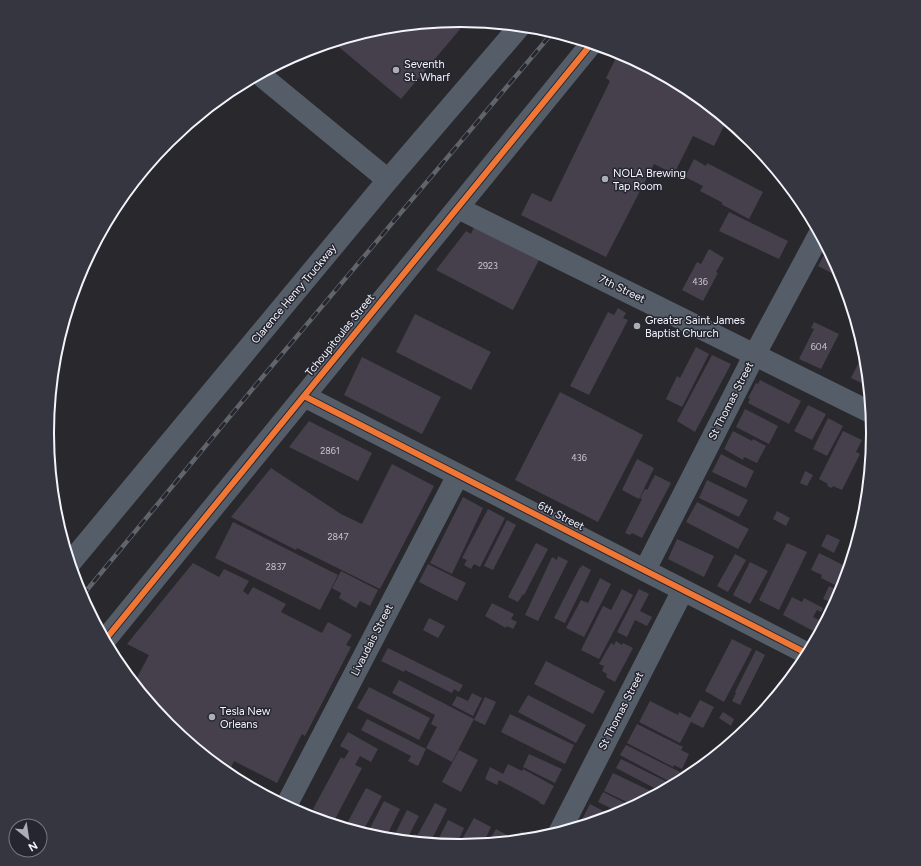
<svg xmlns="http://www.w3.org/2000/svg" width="921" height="866" viewBox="0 0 921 866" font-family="Figtree,sans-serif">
<rect width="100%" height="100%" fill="#28282d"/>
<!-- building -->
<path fill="#46404d" d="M461,20L467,21L401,99L333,42L380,28Z
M619,52L690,90L727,120L714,146L693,136L674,174L654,164L606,257L521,215L532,193L551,202L610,81L606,78Z
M694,159L706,166L707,163L763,192L749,219L721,204L723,203L700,191L703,186L685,177Z
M729,212L788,241L779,259L719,231Z
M474,227L539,260L513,310L436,270L466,231L471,234Z
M828,248L842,275L843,279L818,266Z
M709,249L724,258L716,272L718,273L703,301L682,290L697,262L701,264Z
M618,308L626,313L623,318L628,320L589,395L570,386L608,312L614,315Z
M415,314L491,352L471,390L396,352Z
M814,322L839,334L821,369L799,359L814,329L811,328Z
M696,347L709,354L682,407L666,399L677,376L680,378Z
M865,350L866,353L868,386L851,378Z
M712,355L731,364L695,432L677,421Z
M362,357L441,397L422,434L344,395Z
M760,380L801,401L789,424L748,403L750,399L748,398L756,383L758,384Z
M560,392L643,435L598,522L515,480Z
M808,405L826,414L812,440L794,431Z
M745,409L778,426L769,444L736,427Z
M828,418L843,426L827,456L813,449Z
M309,421L372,453L358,481L289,447Z
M733,431L752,441L753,439L766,446L757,463L744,457L743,460L724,449Z
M843,431L862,440L856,452L860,454L842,490L833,486L832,488L827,486L828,484L819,479Z
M721,454L754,471L746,488L712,472Z
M637,459L654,468L639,499L622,490Z
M392,464L434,486L380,589L297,548L296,550L231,517L271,468L341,514L362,524Z
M805,471L813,475L807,486L800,483Z
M655,475L671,483L642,538L632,533L630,535L625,533L642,499L640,498L645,489L647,490Z
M707,480L748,500L739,517L699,498Z
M463,497L483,508L452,574L430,563Z
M697,502L749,529L738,549L686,522Z
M488,509L505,518L480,567L474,564L471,569L464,565L467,560L462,558Z
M777,511L790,518L786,526L773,519Z
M507,520L516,525L493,570L484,566Z
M233,522L338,575L320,610L215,558Z
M827,534L840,540L834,553L821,546Z
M677,539L714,556L704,577L668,559Z
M536,543L548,549L524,595L523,594L518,602L508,597Z
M787,543L807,552L779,610L759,600Z
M819,553L849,568L843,589L821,578L822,575L811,570Z
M735,554L746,560L728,592L717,586Z
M558,556L568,561L538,621L525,615L552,557L557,560Z
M750,562L768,571L750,604L733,595Z
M193,563L219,577L224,569L249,581L243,591L248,595L253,587L286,604L281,612L322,633L328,622L352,635L346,645L351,647L305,736L302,734L277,783L234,761L228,774L168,725L134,683L149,655L127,644Z
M428,564L466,583L457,601L419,582Z
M582,565L591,570L565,623L554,618L580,567L581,568Z
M341,571L378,590L370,606L360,601L356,608L339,598L341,593L332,588Z
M600,578L611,584L584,637L566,628L581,600L588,603Z
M829,586L841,592L835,604L823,599Z
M622,589L633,595L599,659L581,650L603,606L611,610Z
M639,589L649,594L640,611L652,617L647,626L635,620L627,637L617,632Z
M792,597L802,602L804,598L823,608L821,612L817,610L813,617L821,621L815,632L783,615Z
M492,603L514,614L511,619L517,622L513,629L507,626L506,628L485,616Z
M429,618L445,626L438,638L423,630Z
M732,639L752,649L724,702L705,691Z
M616,641L622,645L623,643L633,648L615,682L606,677L607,674L602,671L604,666L599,664L611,643L614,645Z
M388,648L463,685L459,692L454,689L452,693L405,670L404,672L381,661Z
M756,650L765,655L740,705L732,701L736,693L735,692Z
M546,661L605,691L593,714L534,684Z
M399,680L474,719L452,762L426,748L437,727L431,724L435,715L392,693Z
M369,687L430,718L419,740L357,708Z
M472,693L482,698L473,716L452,705L457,696L468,701Z
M528,695L586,725L576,743L518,712Z
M485,697L496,702L485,725L474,720Z
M700,700L714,707L703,728L691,722L680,743L639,722L650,701L678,715L679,712L690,718Z
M766,700L771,703L756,721V720Z
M723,712L734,719L731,726L719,718Z
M510,714L574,745L565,764L501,732Z
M367,719L426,749L418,766L408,761L411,756L361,730Z
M637,724L683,747L681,750L689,754L682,769L674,765L673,767L627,743Z
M348,732L378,749L371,762L360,756L355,765L362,768L334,821L313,809L341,757L344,759L349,751L340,746Z
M626,745L680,772L674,784L620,755Z
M459,750L478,760L461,792L442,782Z
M529,754L562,769L555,783L523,767Z
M621,759L673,785L662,792L616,768Z
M508,764L522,771L523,769L554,786L544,805L539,803L540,802L499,780L497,785L485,779L490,767L503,774Z
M613,773L657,794L635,806L604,791Z
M366,788L382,796L362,833L345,827Z
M603,792L633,807L621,813L598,802Z
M384,801L400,809L385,839L367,834Z
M435,803L447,809L430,843L412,841L415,834L417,836Z
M590,804L613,816L584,825L580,823Z
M407,810L419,816L406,841L388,839L390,835L394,836Z
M474,818L491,827L483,844L458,846L459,842L460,843Z
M448,820L464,828L456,846L436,844Z
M496,829L514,839L513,841L488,843Z
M521,831L534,837L533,839L516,841Z"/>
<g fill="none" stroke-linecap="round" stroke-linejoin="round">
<!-- minor -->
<path stroke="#555d68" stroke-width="22" d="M264,78L388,180
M458,208L872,413
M304,396L808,654
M70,563L388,180L520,26
M645,570L755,354L820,233
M105,640L592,43
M286,806L458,475
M559,833L683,590"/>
<!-- rail casing -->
<g stroke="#60646b" stroke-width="4.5">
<path id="rail" d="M82,596L255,386L553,32"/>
</g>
<!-- rail -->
<use href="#rail" stroke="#252630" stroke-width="3" stroke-dasharray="9" stroke-linecap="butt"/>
<!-- cycleway casing -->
<g stroke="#252630" stroke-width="8">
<path id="cycleway" d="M304,396L808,654
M105,640L592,43"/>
</g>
<!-- cycleway -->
<use href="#cycleway" stroke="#f07635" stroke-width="6"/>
</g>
<!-- markers -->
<g fill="#adadb4" stroke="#252630" stroke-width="1.5">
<circle cx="396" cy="70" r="4"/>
<circle cx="605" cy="179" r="4"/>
<circle cx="637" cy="326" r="4"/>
<circle cx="212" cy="717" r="4"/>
</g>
<g text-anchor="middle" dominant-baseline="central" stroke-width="3" stroke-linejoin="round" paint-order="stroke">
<!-- number labels -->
<g font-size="9" fill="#c8c7d0">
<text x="488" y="265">2923</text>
<text x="700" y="281">436</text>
<text x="819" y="346">604</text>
<text x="330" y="450">2861</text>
<text x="579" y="457">436</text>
<text x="338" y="536">2847</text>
<text x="276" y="566">2837</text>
</g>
<!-- poi labels -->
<g font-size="11" fill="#f4f4fc" stroke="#252630" text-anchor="start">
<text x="404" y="64">Seventh<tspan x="404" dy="13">St. Wharf</tspan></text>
<text x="613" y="173">NOLA Brewing<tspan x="613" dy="13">Tap Room</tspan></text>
<text x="645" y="320">Greater Saint James<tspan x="645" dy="13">Baptist Church</tspan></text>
<text x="220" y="711">Tesla New<tspan x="220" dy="13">Orleans</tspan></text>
</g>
<!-- street labels -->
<g font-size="11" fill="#f4f4fc" stroke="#252630">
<text transform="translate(622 289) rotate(26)">7th Street</text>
<text transform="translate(294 294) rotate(-50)">Clarence Henry Truckway</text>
<text transform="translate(340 335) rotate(-51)">Tchoupitoulas Street</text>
<text transform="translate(731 401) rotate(-63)">St Thomas Street</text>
<text transform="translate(561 516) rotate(27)">6th Street</text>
<text transform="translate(372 640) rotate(-63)">Livaudais Street</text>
<text transform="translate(621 711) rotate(-63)">St Thomas Street</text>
</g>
</g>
<!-- crop -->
<path d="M0 0H921V866H0ZM54 433a406 406 0 1 1 812 0a406 406 0 1 1-812 0Z" fill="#363640" fill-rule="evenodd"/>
<path fill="none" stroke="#f4f4fc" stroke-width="2" d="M54 433a406 406 0 1 1 812 0a406 406 0 1 1-812 0Z"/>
<!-- north arrow -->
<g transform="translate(28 838) rotate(150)"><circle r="19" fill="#252630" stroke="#787882"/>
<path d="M0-3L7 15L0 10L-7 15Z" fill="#adadb4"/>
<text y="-6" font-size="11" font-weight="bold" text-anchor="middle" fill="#f4f4fc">N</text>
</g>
</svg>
